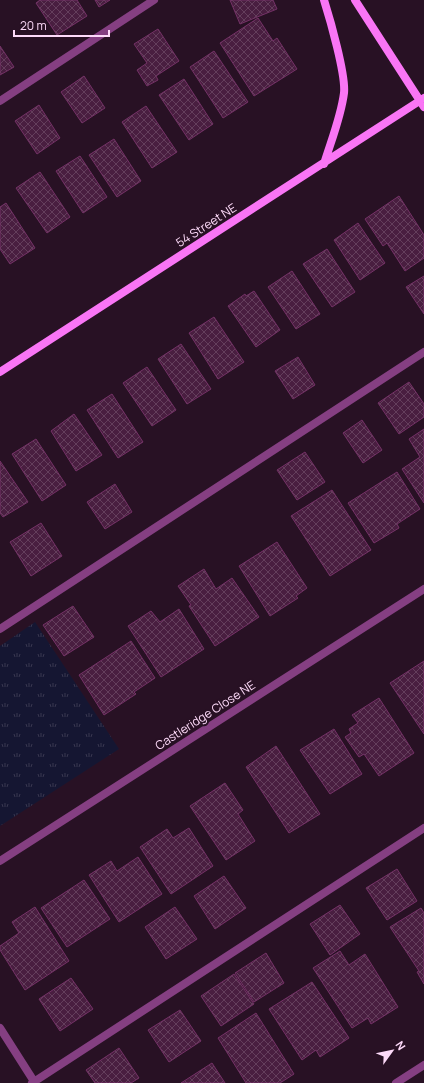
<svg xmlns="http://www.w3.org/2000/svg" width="424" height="1083" viewBox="0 0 424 1083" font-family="Manrope,sans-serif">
<defs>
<pattern id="park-tufts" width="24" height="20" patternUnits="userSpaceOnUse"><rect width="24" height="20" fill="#151632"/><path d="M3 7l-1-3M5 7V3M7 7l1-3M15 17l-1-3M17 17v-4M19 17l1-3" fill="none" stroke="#383750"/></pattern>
<pattern id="building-cross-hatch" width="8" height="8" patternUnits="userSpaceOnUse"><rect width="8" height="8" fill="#491e40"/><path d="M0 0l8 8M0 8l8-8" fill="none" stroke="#643e5c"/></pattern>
</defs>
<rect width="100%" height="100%" fill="#281124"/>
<!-- park -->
<path fill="url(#park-tufts)" d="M35,622L119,749L0,826V646Z"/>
<!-- building -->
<path fill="url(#building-cross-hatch)" stroke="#743166" d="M40,0H77L87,16L57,35L36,3Z
M95,0H110L99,7Z
M230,0H273L277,9L240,24Z
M258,18L273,41L277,38L297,69L254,96L220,43Z
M158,29L179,61L156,76L158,80L147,86L137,70L147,63L134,44Z
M0,46L14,67L0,75Z
M214,51L248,102L223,118L190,67Z
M84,76L105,108L82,123L61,92Z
M184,79L213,124L189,140L159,95Z
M39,105L60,138L37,154L15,121Z
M146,106L177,152L152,168L122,122Z
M114,139L141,181L117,197L89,155Z
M80,156L107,197L83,213L56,171Z
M40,172L70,217L47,233L16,188Z
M399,196L424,235V258L405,271L387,243L383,246L365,219Z
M6,203L35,248L10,264L0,249V207Z
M358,223L385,263L360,280L334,240Z
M327,249L355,292L332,307L303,264Z
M292,271L320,314L296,329L268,287Z
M424,276V314L406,287Z
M254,291L280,330L256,347L228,306L245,294L246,296Z
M214,317L244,362L218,379L189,333Z
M181,344L211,389L187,404L158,359Z
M298,357L315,385L293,399L275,371Z
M147,367L176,410L152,426L123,383Z
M409,382L424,404V417L399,434L378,403Z
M112,394L143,442L118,458L87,410Z
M74,414L102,455L76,471L51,431Z
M362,420L382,450L363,463L343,433Z
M424,429V503L402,469L420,457L409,439Z
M36,439L66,485L42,501L12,454Z
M305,452L325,482L297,500L277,470Z
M0,461L28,502L3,517L0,513Z
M397,472L420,509L397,524L399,528L374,543L348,503Z
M115,484L132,512L105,529L87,502Z
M332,490L371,550L330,576L291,516Z
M41,523L62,556L31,576L10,542Z
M277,542L307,588L296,596L298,598L270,616L239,566Z
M204,569L216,589L232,578L259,617L215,646L189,606L191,605L178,586Z
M73,606L94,637L64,656L43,625Z
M179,609L204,649L161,677L128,626L151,611L160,622Z
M131,641L155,678L134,692L136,694L104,715L79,675Z
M424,661V734L390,683Z
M379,698L414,753L379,776L364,754L359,757L345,737L351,733L349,729L358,723L352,715Z
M334,729L362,774L330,794L300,750Z
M276,746L320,814L289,833L246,767Z
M225,783L243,810L238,814L255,841L226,860L190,806Z
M189,828L213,866L171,894L140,847L167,829L173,838Z
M138,857L162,894L119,922L89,875L111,861L117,871Z
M397,869L417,901L387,920L366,888Z
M224,876L246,908L215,929L194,896Z
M84,880L110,919L67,947L41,908Z
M340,905L360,934L330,955L310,924Z
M35,907L69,961L25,990L0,950V946L19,933L12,922Z
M175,907L197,939L166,959L145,927Z
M421,908L424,913V984L417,972L419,971L390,927Z
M340,951L349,965L365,954L398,1007L371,1024L368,1018L352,1028L313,968Z
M266,953L284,983L254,1002L235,973Z
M234,974L254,1004L221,1026L201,996Z
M71,978L93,1009L60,1031L39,999Z
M312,982L349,1038L320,1057L316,1050L302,1060L269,1009Z
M180,1010L201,1041L169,1062L148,1030Z
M256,1013L294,1074L280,1083H246L218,1038Z
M119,1048L139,1078L131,1083H95L86,1070Z
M212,1063L225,1083H181Z"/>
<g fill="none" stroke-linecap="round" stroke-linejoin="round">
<!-- lane -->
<path stroke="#853f82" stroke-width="8" d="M0,101L154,0
M0,629L424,352
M32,1083L424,828"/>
<!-- street -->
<path stroke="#853f82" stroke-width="8" d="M0,861L424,589
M0,1028L35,1083
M396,1083L424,1065"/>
<!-- secondary -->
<path stroke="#f975f5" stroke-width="8" d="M324,0C330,19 346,75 344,93C341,117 331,141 324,164
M355,0L424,107
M0,372L424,98"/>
</g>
<g text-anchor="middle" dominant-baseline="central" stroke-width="4" stroke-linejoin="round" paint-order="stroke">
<!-- street labels -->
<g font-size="12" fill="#fddaf9" stroke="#281124">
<text transform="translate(206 225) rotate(-33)">54 Street NE</text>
<text transform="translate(205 715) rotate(-33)">Castleridge Close NE</text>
</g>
</g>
<!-- north arrow -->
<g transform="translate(392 1051) rotate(57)" stroke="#281124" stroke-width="3" paint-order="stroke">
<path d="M0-3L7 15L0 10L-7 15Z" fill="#fddaf9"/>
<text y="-6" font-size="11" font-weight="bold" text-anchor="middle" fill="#fddaf9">N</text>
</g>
<!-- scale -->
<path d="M14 30v6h95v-6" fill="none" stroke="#fddaf9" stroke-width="2"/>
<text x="20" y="30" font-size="12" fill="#fddaf9" stroke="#281124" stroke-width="3" paint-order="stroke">20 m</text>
</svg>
